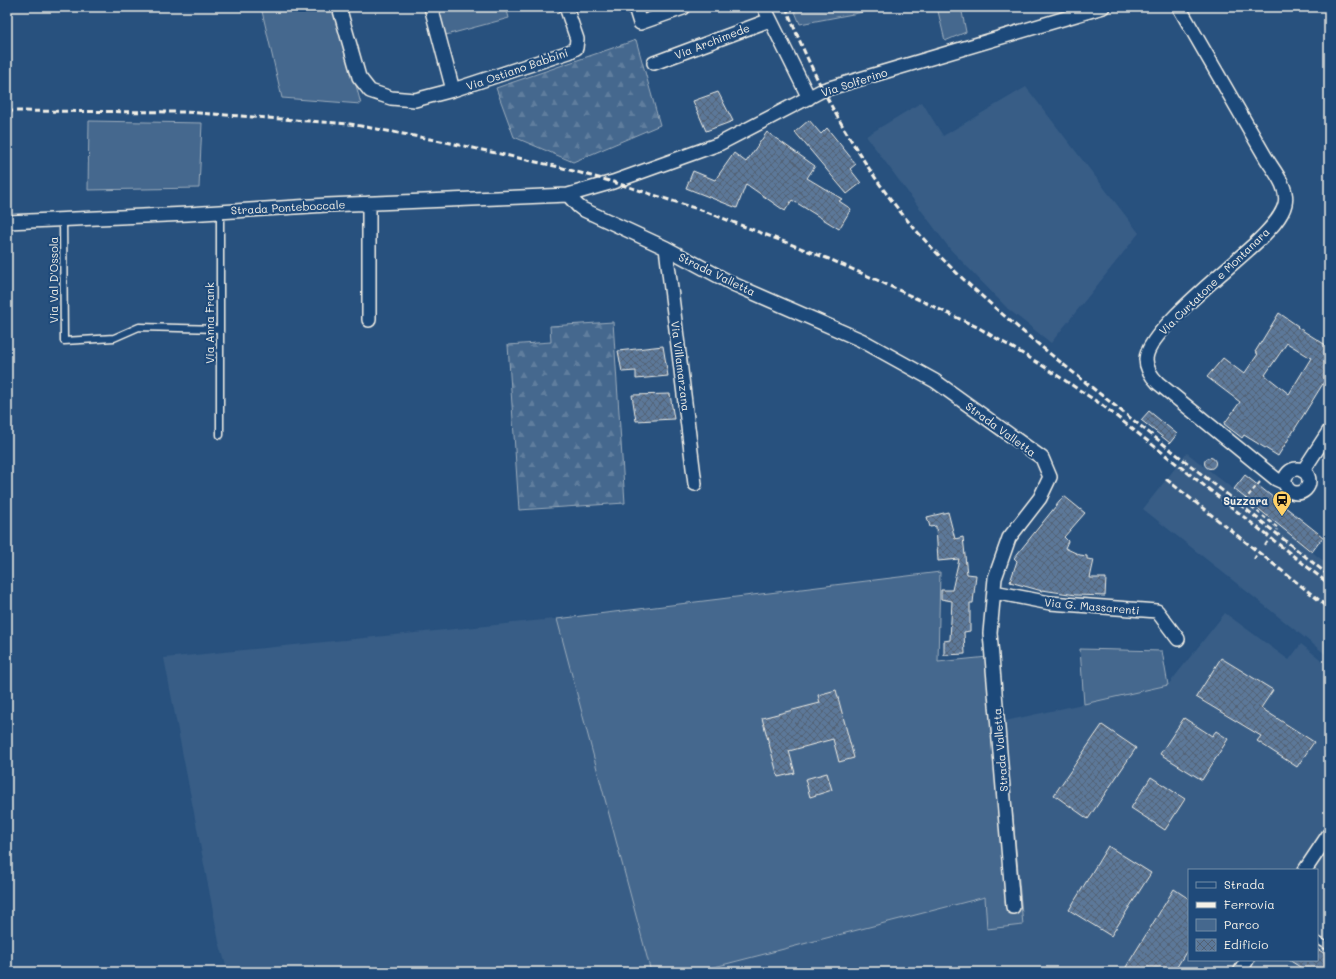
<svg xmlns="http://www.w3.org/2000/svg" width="1336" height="979" viewBox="0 0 1336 979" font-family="Mali,sans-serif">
<defs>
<pattern id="forest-firs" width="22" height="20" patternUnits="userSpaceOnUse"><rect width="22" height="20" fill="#45688e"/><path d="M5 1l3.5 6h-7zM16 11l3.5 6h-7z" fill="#607e9e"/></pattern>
<pattern id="building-cross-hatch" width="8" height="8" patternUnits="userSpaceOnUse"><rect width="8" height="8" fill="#5b7899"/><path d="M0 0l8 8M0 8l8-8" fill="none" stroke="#536274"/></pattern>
</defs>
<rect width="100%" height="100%" fill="#28517e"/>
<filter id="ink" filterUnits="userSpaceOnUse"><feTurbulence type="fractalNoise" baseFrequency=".025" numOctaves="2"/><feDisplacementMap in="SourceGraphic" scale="8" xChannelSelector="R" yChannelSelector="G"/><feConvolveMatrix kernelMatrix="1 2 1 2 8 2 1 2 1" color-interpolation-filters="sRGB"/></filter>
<g filter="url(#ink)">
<!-- built -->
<path fill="#375d86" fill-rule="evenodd" d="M1026,87L1139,233L1051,343L1008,309L950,249L866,136L922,102L943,136Z
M1187,453L1233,489L1245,475L1323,537L1312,552L1329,565V657L1143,509Z
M1225,613L1289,660L1301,644L1329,666V972H691L986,897L1022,925L1005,721L1168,685ZM1189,870H1317V960H1189Z
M564,618L656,972H228L219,942L164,658Z"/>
<!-- green -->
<path fill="#45688e" stroke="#9cacbb" d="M261,7H335L361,104L282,98Z
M438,7H506L509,18L446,35Z
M793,7H890L800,24Z
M937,7H961L966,32L945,41Z
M89,121L202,123L199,188L88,190Z
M940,572L938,662L998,656L1023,925L987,929L985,897L695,972H651L557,619Z
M1080,649L1162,651L1168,685L1084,704Z"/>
<!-- forest -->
<path fill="url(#forest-firs)" stroke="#9cacbb" d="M636,40L660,125L573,162L514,137L496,88Z
M613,322L625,503L519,510L508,345L551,342L550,326Z"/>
<!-- building -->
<path fill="url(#building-cross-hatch)" stroke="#f4f1e8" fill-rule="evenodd" d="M718,92L733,121L706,131L693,101Z
M809,120L821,134L827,128L856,164L850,169L861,183L847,194L795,132Z
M767,132L815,166L807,178L842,199L839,201L851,209L839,229L792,200L785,211L746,184L737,208L686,188L693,171L715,180L734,153L746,162Z
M1279,313L1298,326L1297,327L1329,347V374L1278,456L1244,435L1242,438L1224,424L1240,402L1207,377L1223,358L1244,374L1258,354L1255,352ZM1287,343L1311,358L1289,394L1265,375Z
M663,346L668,376L636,379V371L622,372L618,351Z
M670,394L674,419L636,421L632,395Z
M1149,411L1177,434L1170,443L1141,420Z
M1204.5 463a5.5 5.5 0 1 1 11 0a5.5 5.5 0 1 1-11 0Z
M1245,475L1323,537L1312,552L1234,489Z
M1064,496L1085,513L1064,537L1068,541L1065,548L1080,555L1087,556V559L1094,560L1090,578H1106L1105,596L1076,595L1042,590V591L1010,582L1017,561L1014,558Z
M948,512L955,539L963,537L967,574L976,575L973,603H970V631L964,632L965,654L944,655V641L950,640L952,601L941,599V590H952L959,559L938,561L936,526L930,527L927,517Z
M1221,658L1273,690L1261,708L1314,742L1297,767L1257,741L1261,736L1196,697Z
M836,690L854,758L839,762L833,739L789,751L795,773L778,777L762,718L820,703L818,695Z
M1184,718L1212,736L1216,731L1228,739L1202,780L1160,754Z
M1102,725L1136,748L1088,819L1054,795Z
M827,773L832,790L810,797L805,779Z
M1151,777L1185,799L1165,830L1131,808Z
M1108,846L1151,873L1111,936L1069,910Z
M1174,889L1189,899V947L1174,972H1123Z
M1317,949L1329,956V972H1308L1289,960H1317Z"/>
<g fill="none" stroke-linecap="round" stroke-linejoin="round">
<!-- service casing -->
<g stroke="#f4f1e8" stroke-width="9">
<path id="service" d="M63,219L64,341L114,338L139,327L219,329
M220,435V211
M1317,940L1329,947"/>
</g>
<!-- minor casing -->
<g stroke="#f4f1e8" stroke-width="16">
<path id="minor" d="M339,7L359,77L370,91L391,98L415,100L453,90
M431,7L453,90L569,52L576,48L577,39L566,7
M635,7L640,23L683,8V7
M764,7L809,98
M1179,7L1266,158C1274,171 1289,188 1285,204C1282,217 1269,230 1260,239C1237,262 1147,331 1146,359C1146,369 1151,376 1158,383L1276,479L1285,483
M654,63L770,20
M568,195L578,206L582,209L666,248L733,284L861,340L935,381L1042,458L1050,477L1040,498L1009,538L995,578L990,633L1013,907
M7,222L188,214L327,205L568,195L613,182L719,144L823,90L1103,7
M666,248L695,484
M369,320V203
M1285 481a12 12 0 1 1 24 0a12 12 0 1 1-24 0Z
M1303,471L1329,431
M994,592L1050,603L1157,611L1178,639
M1305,870L1329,834
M1240,972L1247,960"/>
</g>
<!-- path -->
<path stroke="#f4f1e8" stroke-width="2" stroke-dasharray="4 3" stroke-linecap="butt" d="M1260,482L1244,501L1278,528L1277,530
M1283,505L1285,502
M1265,545L1269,540
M1254,559L1257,554"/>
<!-- service -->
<use href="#service" stroke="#1f4a7a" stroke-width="6"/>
<!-- minor -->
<use href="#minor" stroke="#1f4a7a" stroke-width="13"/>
<!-- rail -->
<path stroke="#f4f1e8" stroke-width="3" stroke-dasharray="6 3" stroke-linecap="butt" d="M786,7C811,73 845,136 886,193C943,271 1021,330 1095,390C1172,451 1250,512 1327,574
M7,111L185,112L350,124L446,142L559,167L613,182L704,211L829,259L877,280L979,328L1040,364L1102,405L1329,584
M1166,479L1329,608"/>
</g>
</g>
<!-- icons -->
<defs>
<g id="station-pin" transform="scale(1)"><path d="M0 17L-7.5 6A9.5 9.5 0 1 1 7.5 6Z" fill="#ffd166" stroke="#1f4a7a"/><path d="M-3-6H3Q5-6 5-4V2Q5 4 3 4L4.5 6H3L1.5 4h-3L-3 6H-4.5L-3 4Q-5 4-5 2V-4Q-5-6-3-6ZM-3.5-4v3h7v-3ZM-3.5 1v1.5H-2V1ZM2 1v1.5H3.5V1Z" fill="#111"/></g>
</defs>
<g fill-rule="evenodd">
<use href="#station-pin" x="1282" y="500"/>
</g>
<g text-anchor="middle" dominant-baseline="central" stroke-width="4" stroke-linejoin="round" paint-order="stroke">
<!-- street labels -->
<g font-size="11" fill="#f4f1e8" stroke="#1f4a7a">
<text transform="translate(712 41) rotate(-21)">Via Archimede</text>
<text transform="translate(517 69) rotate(-19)">Via Ostiano Babbini</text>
<text transform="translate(854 82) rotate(-18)">Via Solferino</text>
<text transform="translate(288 207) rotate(-3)">Strada Ponteboccale</text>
<text transform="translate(717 274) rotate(26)">Strada Valletta</text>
<text transform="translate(53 280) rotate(-90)">Via Val D'Ossola</text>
<text transform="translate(1214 281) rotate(-44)">Via Curtatone e Montanara</text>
<text transform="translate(209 323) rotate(-90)">Via Anna Frank</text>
<text transform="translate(681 366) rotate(83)">Via Villamarzana</text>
<text transform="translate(1001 429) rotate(36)">Strada Valletta</text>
<text transform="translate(1092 606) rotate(5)">Via G. Massarenti</text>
<text transform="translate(1000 750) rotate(-95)">Strada Valletta</text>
</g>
<!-- poi labels -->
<g font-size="11" font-weight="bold" fill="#f4f1e8" stroke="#1f4a7a" text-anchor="end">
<text x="1268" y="500">Suzzara</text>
</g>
</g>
<!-- margin -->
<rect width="1336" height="979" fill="none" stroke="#1f4a7a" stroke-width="24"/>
<rect x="12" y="12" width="1312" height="955" fill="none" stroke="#f4f1e8" stroke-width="1.5" filter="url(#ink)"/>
<!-- legend -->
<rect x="1188" y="869" width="130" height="92" fill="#1f4a7a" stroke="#748da6"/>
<rect x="1196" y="882" width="20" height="6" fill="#1f4a7a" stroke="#748da6"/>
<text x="1224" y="889" font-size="12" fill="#f4f1e8">Strada</text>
<rect x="1196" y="902" width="20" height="6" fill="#f4f1e8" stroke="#748da6"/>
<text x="1224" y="909" font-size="12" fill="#f4f1e8">Ferrovia</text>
<rect x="1196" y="919" width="20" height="12" fill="#45688e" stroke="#748da6"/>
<text x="1224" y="929" font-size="12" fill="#f4f1e8">Parco</text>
<rect x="1196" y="939" width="20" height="12" fill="url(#building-cross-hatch)" stroke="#748da6"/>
<text x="1224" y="949" font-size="12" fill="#f4f1e8">Edificio</text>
</svg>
